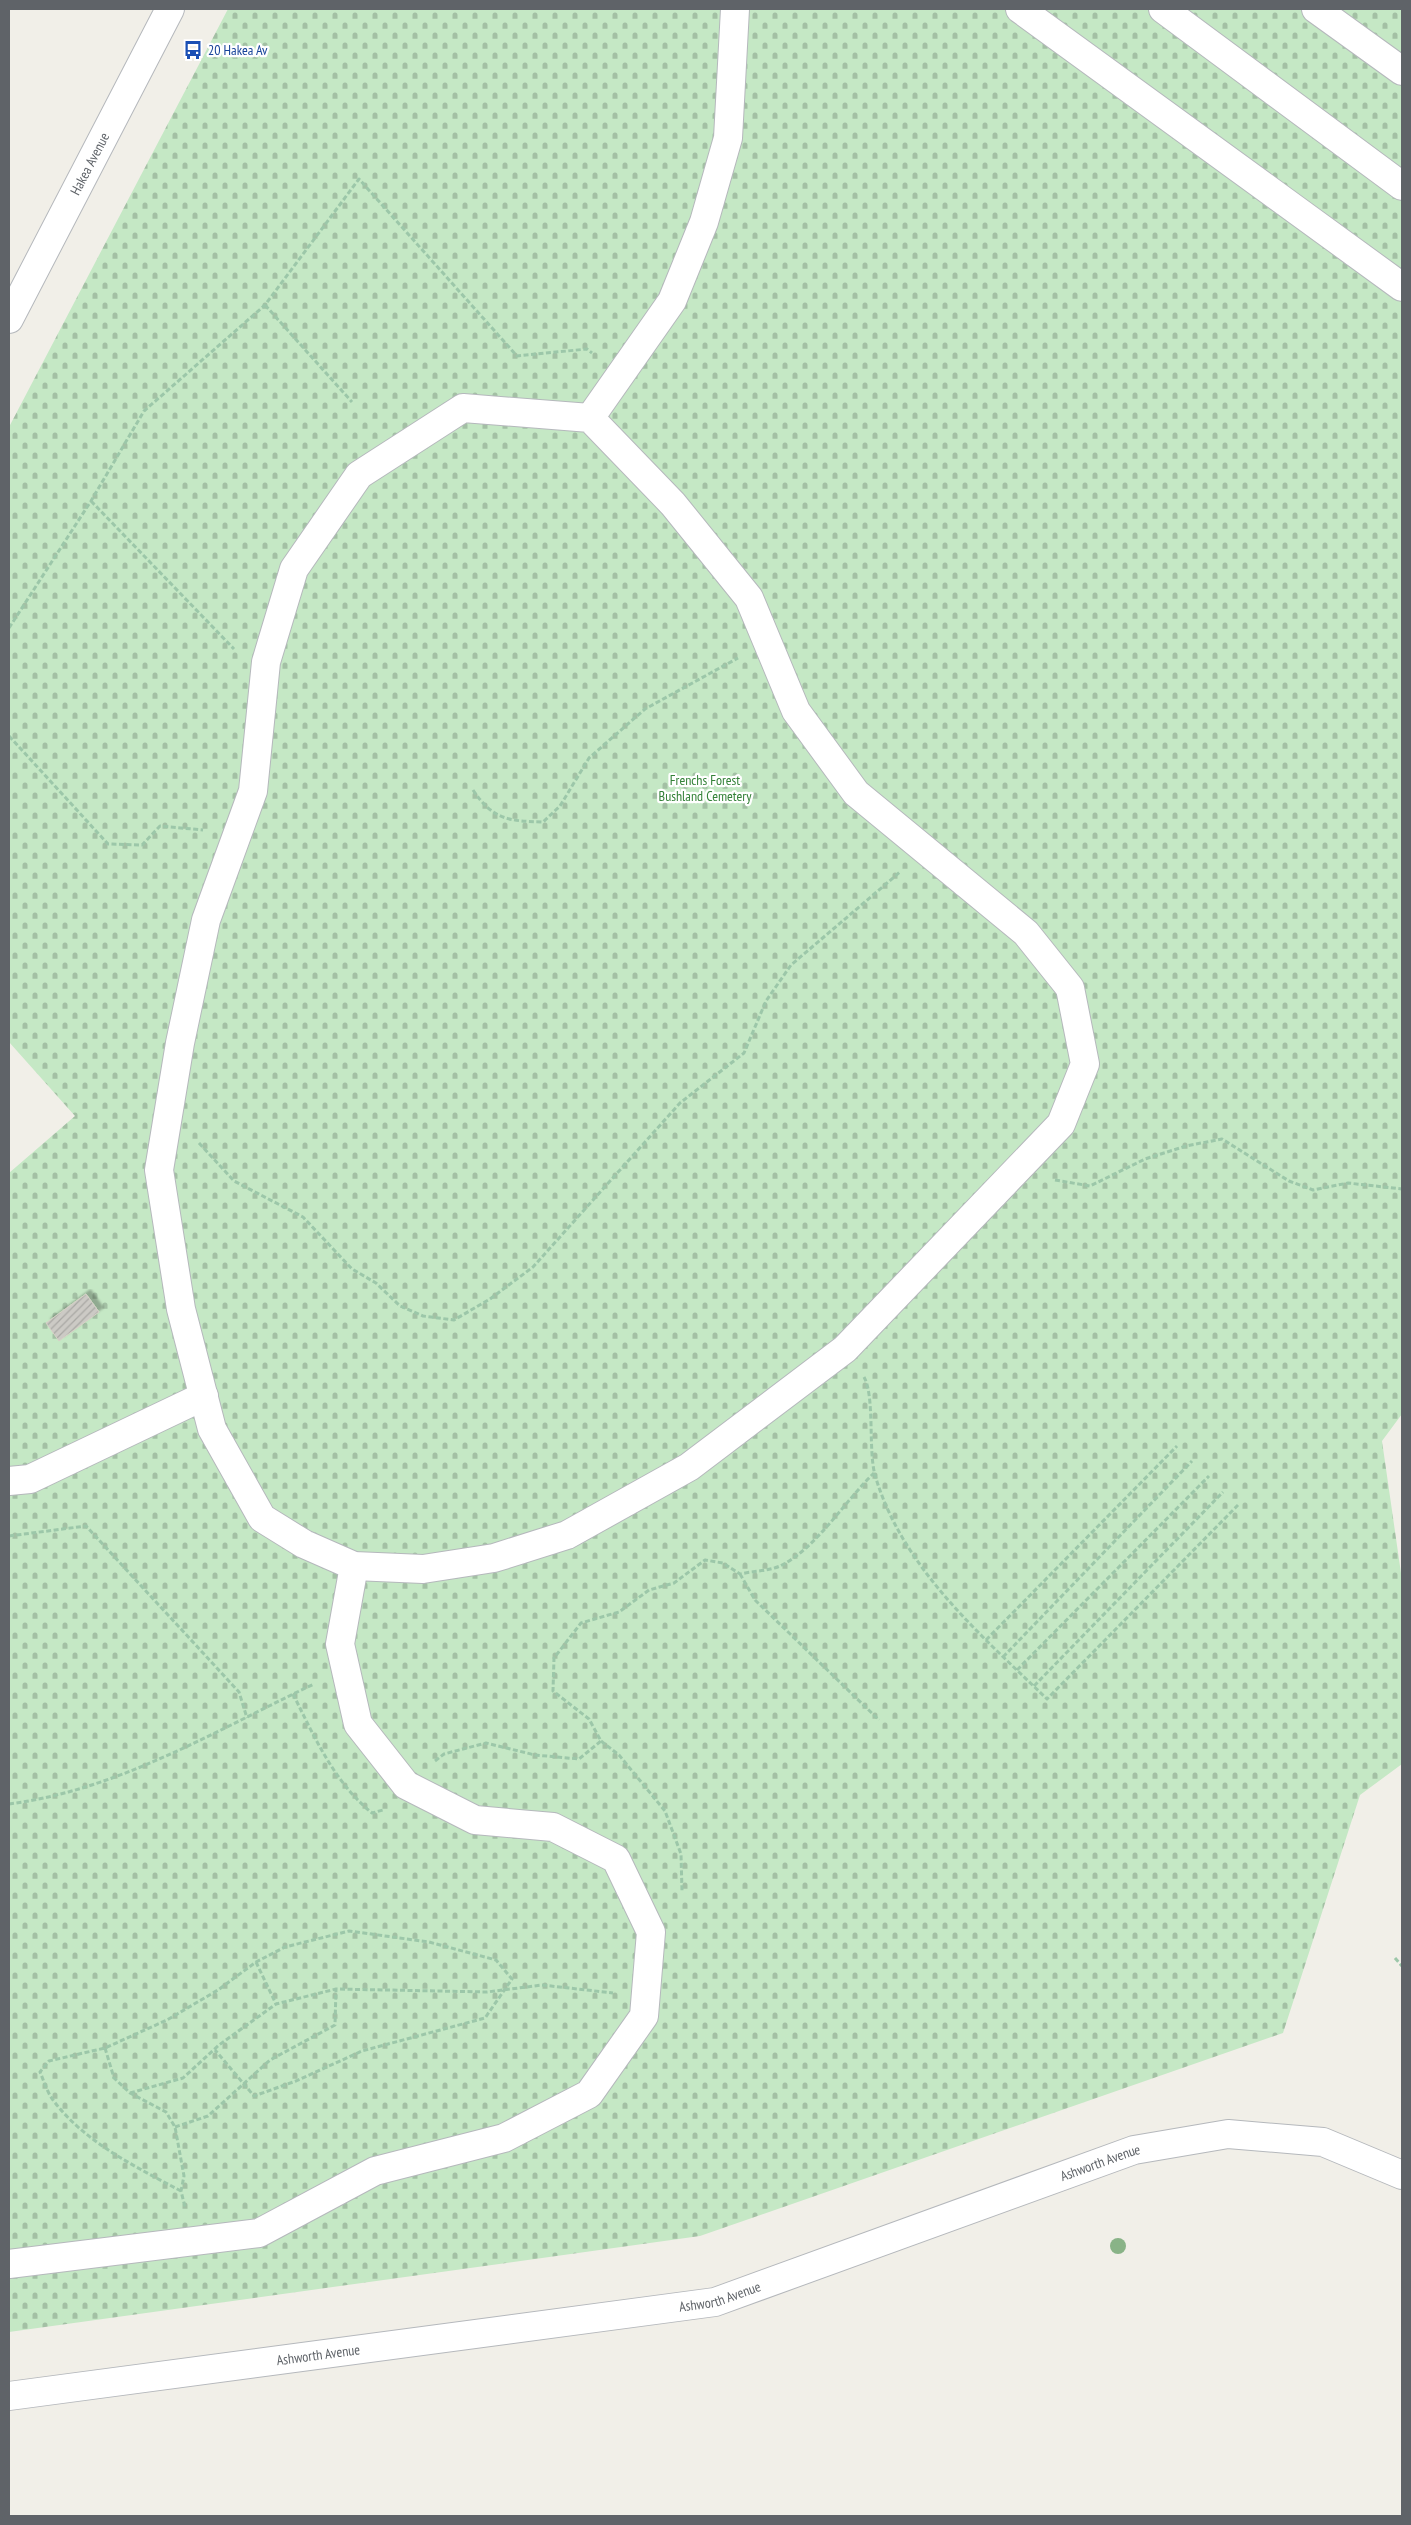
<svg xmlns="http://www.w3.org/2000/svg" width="1411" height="2525" viewBox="0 0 1411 2525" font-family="'PT Sans Narrow',sans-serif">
<defs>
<pattern id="cemetery-stones" width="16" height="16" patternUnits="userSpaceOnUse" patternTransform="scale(1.25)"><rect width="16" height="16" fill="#c5e8c5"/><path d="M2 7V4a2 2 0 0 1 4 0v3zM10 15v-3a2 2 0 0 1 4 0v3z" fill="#a3c0a4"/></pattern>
<pattern id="building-hatch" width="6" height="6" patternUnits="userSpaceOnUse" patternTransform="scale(1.25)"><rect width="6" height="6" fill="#cccac5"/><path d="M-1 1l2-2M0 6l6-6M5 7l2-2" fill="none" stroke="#a9a8a4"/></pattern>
<filter id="shadow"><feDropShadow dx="4.5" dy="-4.5" stdDeviation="1" flood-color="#0004"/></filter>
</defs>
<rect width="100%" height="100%" fill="#f1efe8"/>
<!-- cemetery -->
<path fill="url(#cemetery-stones)" d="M228,9H1402V1414L1382,1441L1402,1580V1764L1360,1795L1283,2033L700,2236L9,2332V1173L75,1116L9,1042V427Z"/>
<!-- building -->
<path fill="url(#building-hatch)" stroke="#d6d1c6" filter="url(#shadow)" d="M86,1294L99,1312L59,1341L46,1323Z"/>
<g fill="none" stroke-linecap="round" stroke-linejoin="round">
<!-- minor casing -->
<g stroke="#b5b8bc" stroke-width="30">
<g id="minor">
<path d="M1020,9L1402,287"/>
<path d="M1163,9L1402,186"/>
<path d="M1316,9L1402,71"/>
<path id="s1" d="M9,319L170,9"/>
<path d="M463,408L590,418L673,504L749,598L796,711L856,793L1026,933L1070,988L1085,1064L1061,1124L845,1349L689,1467L567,1535L494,1558L423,1569L354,1566L304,1544L262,1518L212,1429L181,1309L159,1170L180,1043L206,920L253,791L266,662L294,569L359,475Z"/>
<path d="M590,418L672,301L704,222L728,138L735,9"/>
<path d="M9,1481L30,1479L204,1396"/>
<path d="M9,2264L259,2233L375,2171L504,2138L589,2094L644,2016L651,1932L616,1859L553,1827L475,1820L406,1785L358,1724L340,1644L354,1566"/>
<path id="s2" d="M9,2396L715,2302L1134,2150L1228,2134L1323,2142L1402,2175"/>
</g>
</g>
<!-- path -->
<path stroke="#9cc7a9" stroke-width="3" stroke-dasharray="5 2.5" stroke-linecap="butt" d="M265,305L352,402
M91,501L234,649
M9,628L91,501L144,411L265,305L359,179L517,356L587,349L592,353
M9,736L108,844L142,845L160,826L203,830
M473,790C493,820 509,821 543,822L560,806L589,758L645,709L738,658
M199,1143L234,1181L303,1217L352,1269L376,1283L400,1306L423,1316L454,1320L490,1299L533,1267L680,1103L744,1053L766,1001L791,965L900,872
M1055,1180L1090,1186L1145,1159L1186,1146L1222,1139L1289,1181L1313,1190L1348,1183L1402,1189
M864,1377C875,1397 868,1450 875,1475C902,1568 980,1634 1047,1699L1238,1505
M9,1536L86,1526L239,1692L247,1718
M740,1574L755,1600L879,1720
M986,1640L1177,1446
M1003,1657L1192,1461
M1017,1670L1209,1476
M1034,1686L1223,1492
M293,1694C315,1738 334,1782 372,1813L383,1810
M601,1741L619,1755L665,1811L681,1854L682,1891
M435,1761L444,1754L486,1743L535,1755L579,1759L601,1741L589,1719L553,1691L554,1658L581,1623L619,1612L649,1590L674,1583L705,1560L723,1563L740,1574C753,1571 771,1571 782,1565C817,1547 845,1501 874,1473
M9,1804C118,1790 215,1731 314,1684
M1395,1958L1402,1966
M256,1962L276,2004
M105,2048L114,2078L130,2093L166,2112L175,2127L184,2176L181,2191L185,2207
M130,2093L183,2078L219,2045L276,2004L336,1989L487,1992L542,1985L613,1993
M175,2127L208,2116L270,2060L335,2025L336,1989
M181,2191C136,2167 84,2142 53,2100C47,2092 44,2081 40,2072L49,2061L105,2048L167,2020L218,1990L256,1962L285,1947L349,1931L429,1942L496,1960L512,1979L485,2018L362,2051L296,2081L254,2096L215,2050"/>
<!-- minor -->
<use href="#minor" stroke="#fff" stroke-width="28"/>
</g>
<!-- trees -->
<circle fill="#89b387" cx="1118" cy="2246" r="8"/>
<!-- icons -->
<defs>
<g id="bus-bare" transform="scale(1.5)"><path d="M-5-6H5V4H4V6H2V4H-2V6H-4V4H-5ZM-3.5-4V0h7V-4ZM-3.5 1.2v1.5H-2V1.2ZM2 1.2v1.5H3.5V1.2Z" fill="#1a4fb4" stroke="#fff" stroke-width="2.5" paint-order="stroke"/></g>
</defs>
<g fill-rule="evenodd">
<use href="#bus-bare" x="193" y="50"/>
</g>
<g text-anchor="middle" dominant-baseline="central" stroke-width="4.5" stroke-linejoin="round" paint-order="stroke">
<!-- transit labels -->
<g font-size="14" fill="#164399" stroke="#fff" text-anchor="start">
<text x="208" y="50">20 Hakea Av</text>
</g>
<!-- street labels -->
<g font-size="14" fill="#5f6368" stroke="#fff">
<text stroke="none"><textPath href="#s1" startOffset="175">Hakea Avenue</textPath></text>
<text stroke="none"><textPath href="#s2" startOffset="1122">Ashworth Avenue</textPath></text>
<text stroke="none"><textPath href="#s2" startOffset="718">Ashworth Avenue</textPath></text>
<text stroke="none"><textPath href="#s2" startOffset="312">Ashworth Avenue</textPath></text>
</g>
<!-- park labels -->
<g font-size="14" fill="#348238" stroke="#fff">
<text x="705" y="780">Frenchs Forest<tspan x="705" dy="16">Bushland Cemetery</tspan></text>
</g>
</g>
<!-- border -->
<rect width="1411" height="2525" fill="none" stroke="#5f6368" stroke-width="20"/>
</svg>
